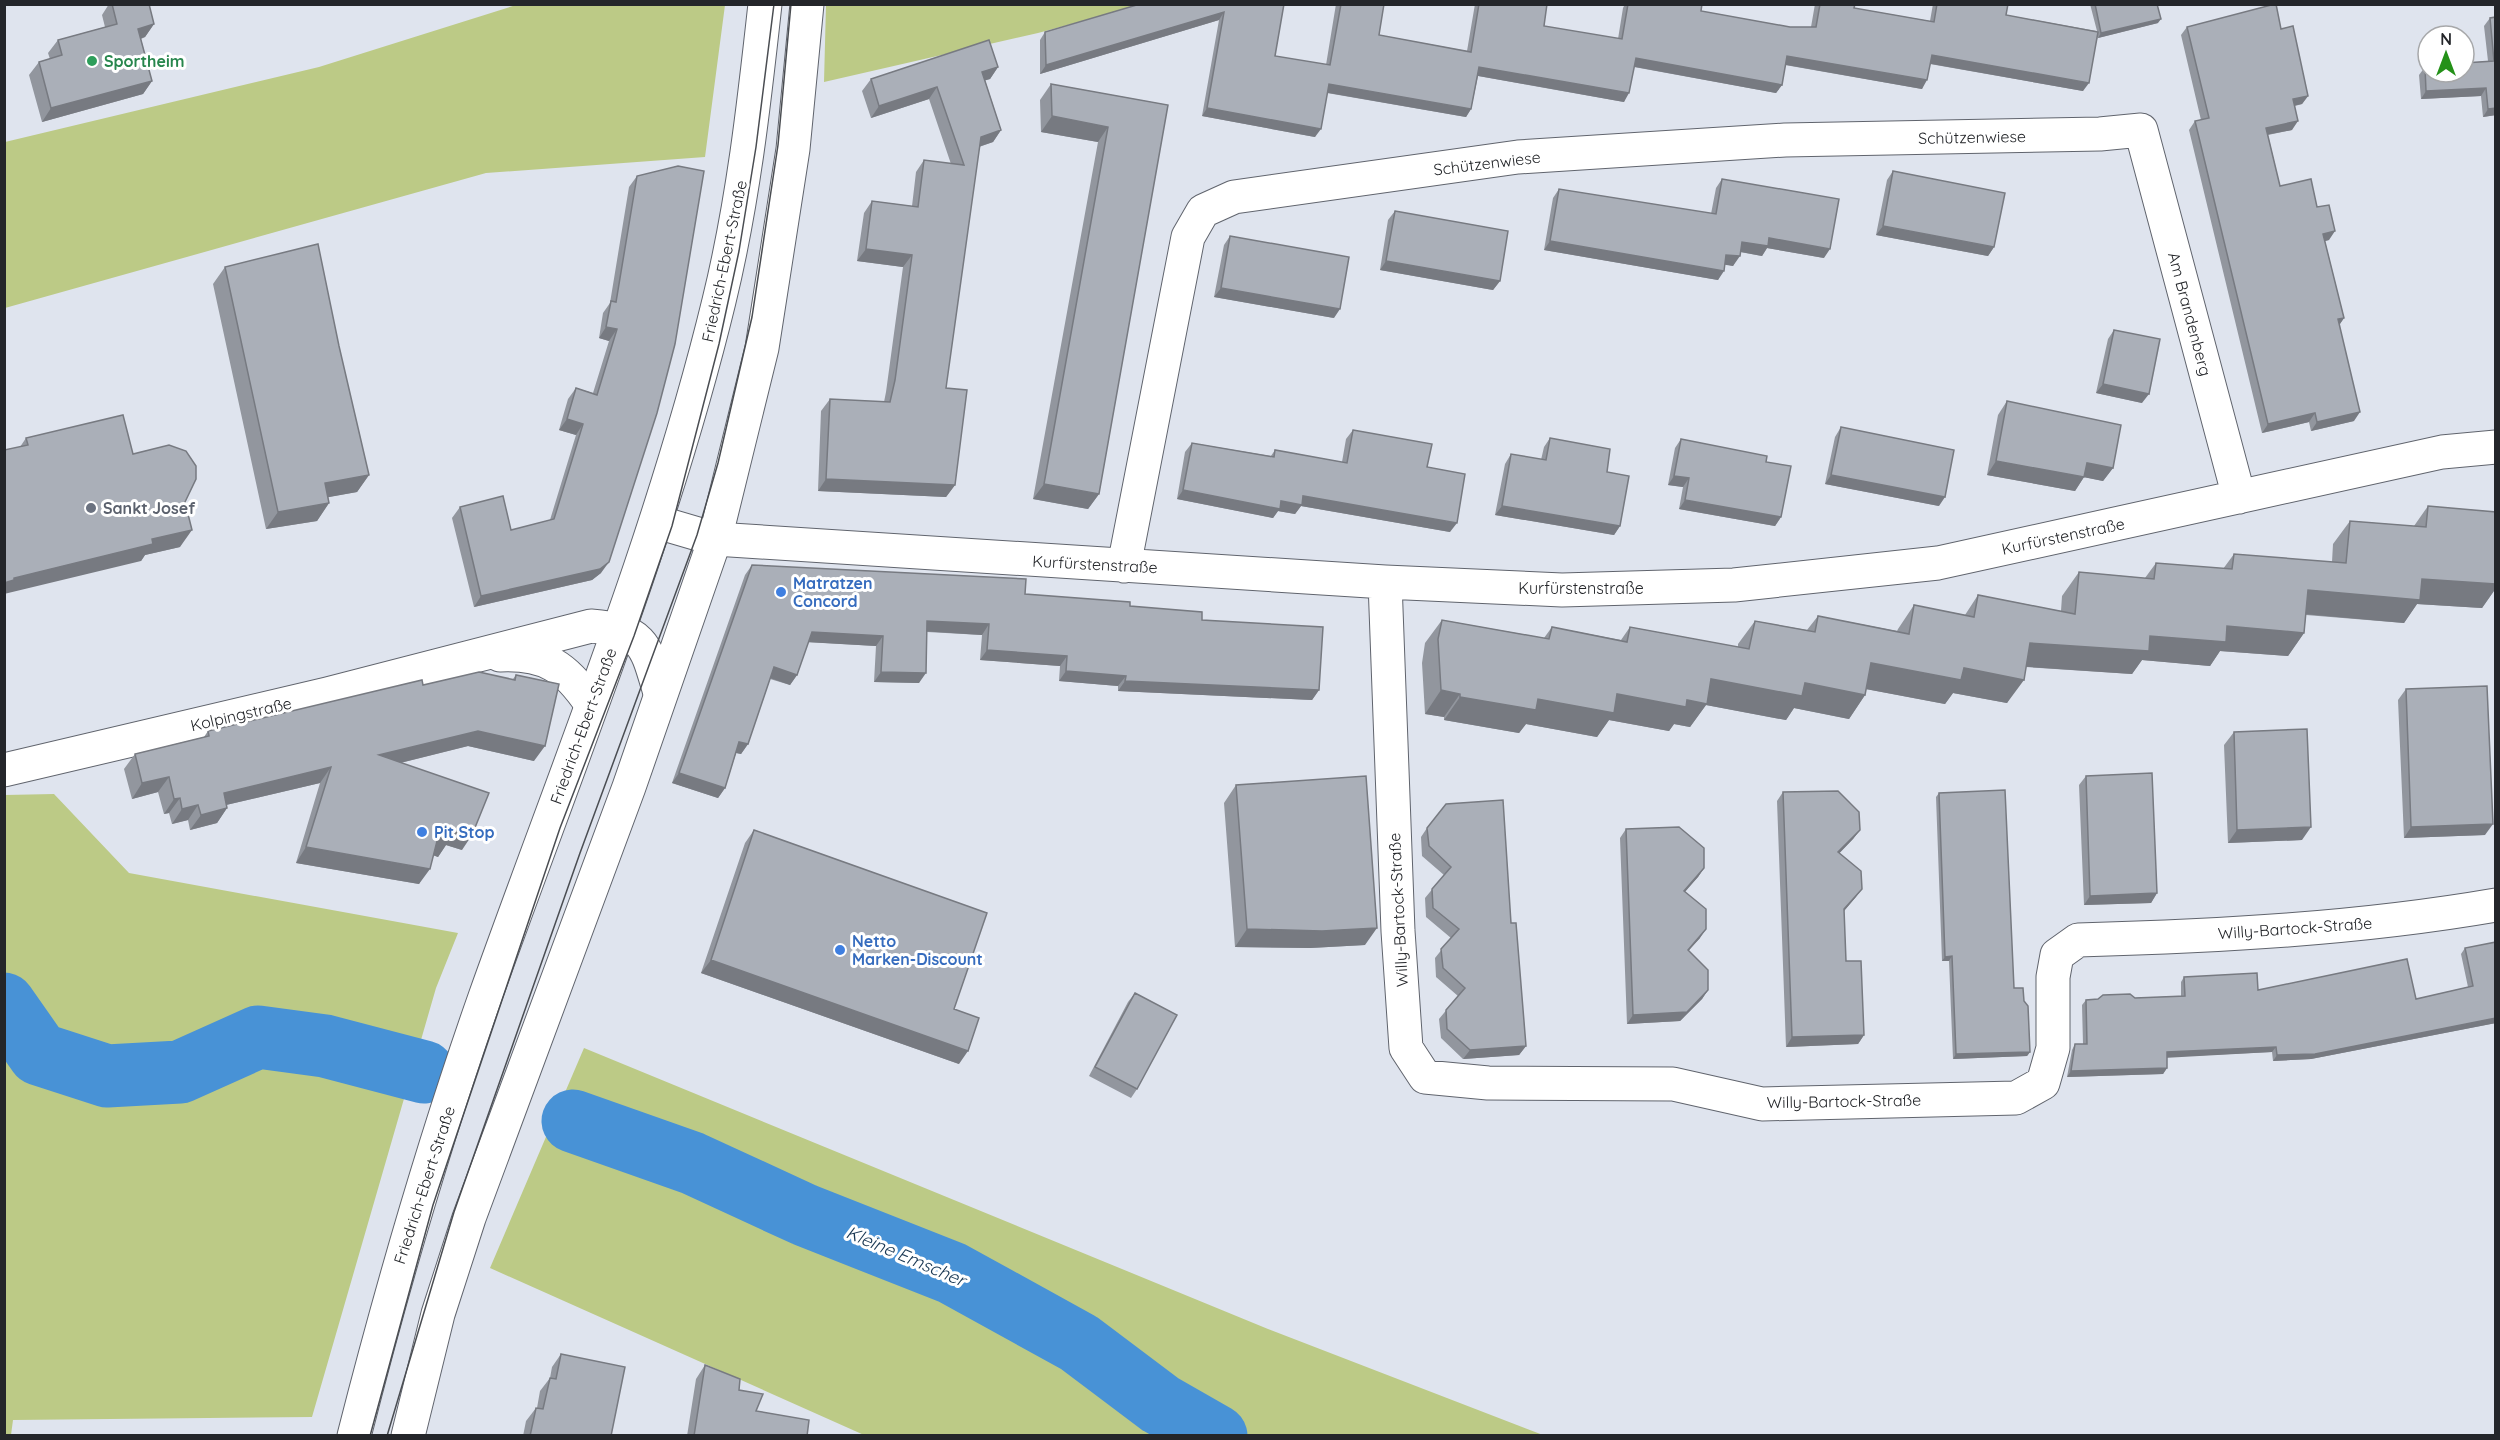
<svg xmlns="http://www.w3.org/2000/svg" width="2500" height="1440" viewBox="0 0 2500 1440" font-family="Quicksand,sans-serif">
<rect width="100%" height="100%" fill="#dfe4ee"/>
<!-- green -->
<path fill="#bcca86" d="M516,5H725L705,157L486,173L5,308V142L319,67Z
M826,5H1142L1038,33L824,82Z
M54,794L129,873L458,933L436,988L312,1417L13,1420L11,1435H5V795Z
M584,1048L1268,1329L1543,1435H864L490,1268Z"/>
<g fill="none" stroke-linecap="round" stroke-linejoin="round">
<!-- river -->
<path stroke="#4892d6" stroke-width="63" d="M4,1004L39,1054L107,1076L180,1072L258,1037L325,1046L424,1072
M573,1121L692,1163L805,1215L952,1273L1079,1343L1160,1404L1216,1436"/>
<!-- minor casing -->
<g stroke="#60646d" stroke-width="35">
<path id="minor" d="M657,522L715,539L1385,582L1562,590L1734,585L1938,563L2442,452L2496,447
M1124,566L1188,237L1203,211L1234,197L1518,157L1785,140L2100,134L2141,130L2239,497
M1385,582L1398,931L1406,1048L1425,1077L1488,1083L1673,1084L1762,1104L2016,1098L2043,1083L2053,1048V977L2057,955L2078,940C2218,936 2357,929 2496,905
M500,655C546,653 566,667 591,704
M4,770L327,694L591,626C645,630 646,646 660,693"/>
</g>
<!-- major casing -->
<g stroke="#60646d" stroke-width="35">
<path id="major" d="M354,1436C392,1287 434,1142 485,997C567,767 661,539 719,301C743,203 754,104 765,4
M408,1436L438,1314L469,1218L629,787L715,539L762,348L793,149L807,4"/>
</g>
<!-- minor -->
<use href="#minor" stroke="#fff" stroke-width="33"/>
<!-- major -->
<use href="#major" stroke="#fff" stroke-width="33"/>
<!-- tram -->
<path stroke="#4a4d52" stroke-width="1.5" d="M370,1436L433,1205L560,828L634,636L672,526L719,344L739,251L756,147L774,4
M387,1436L454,1212L580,853L697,535L718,463L752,317L778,145L791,4"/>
</g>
<!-- wall -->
<path fill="#92969e" d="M109,4H149L154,24L145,37L141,39L152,81L143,94L42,122L29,75L39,62L50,59L48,53L58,40L105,27L102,15Z
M1284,4L1275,56L1326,65L1336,4H1384L1379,35L1467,51L1475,4H1547L1544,26L1618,39L1623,8L1625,4H1702L1701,11L1790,27H1811L1815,4H1855L1854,8L1930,21L1933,4H2008L2006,15L2097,31L2090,4H2157L2158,23L2098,38V36L2083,91L1930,64L1922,89L1785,65L1782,85L1776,93L1634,67L1624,102L1478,76L1471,109L1466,117L1327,93L1315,137L1202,116L1219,20L1040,74V40L1045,32Z
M2496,17V115L2483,117L2481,96L2421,99L2419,75L2425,67L2488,61L2484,26L2490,18Z
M2187,27L2281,29L2308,96L2302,104L2295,106L2292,130L2268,135L2280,186L2317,207L2329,240L2325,241L2344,318L2339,325L2354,421L2311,431L2309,422L2262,433L2189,130L2195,121L2201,120L2181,35Z
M998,67L990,79L985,80L1001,130L993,142L979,147L946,388L955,485L946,497L818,491L821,411L830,399L884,402L886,392L903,267L857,261L864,213L872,201L912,206L916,172L924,160L951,164L929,99L871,118L862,91L871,79Z
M1051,84L1168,105L1099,494L1088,509L1033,499L1098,142L1041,132L1040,100Z
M1893,171L1994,247L1988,256L1876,235L1887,180Z
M637,176L601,573L592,580L474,607L452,518L460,507L511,530L550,520L576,435L559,430L568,399L576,388L593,393L609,341L599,338L603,313L610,303L629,187Z
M1722,179L1824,258L1767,248L1762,256L1740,252L1733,266L1725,264L1718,280L1544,250L1553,198L1559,189L1711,214L1716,188Z
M1395,211L1500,281L1493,290L1380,270L1388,220Z
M1230,236L1334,318L1214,297L1224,245Z
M225,267L339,346L369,475L357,492L328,497L329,503L317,521L266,529L213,284Z
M2114,330L2142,403L2096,393L2108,339Z
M2007,401L2113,468L2103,481L2084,477L2075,491L1987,475L1998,415Z
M1841,427L1939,506L1825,484L1835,437Z
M1353,430L1427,467L1450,532L1301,506L1295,514L1278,511L1273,518L1177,499L1185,452L1192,443L1271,456L1275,450L1342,462L1346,439Z
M26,438L133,454L185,502L180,547L145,555L141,561L20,447Z
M1550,438L1607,472L1620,526L1614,535L1495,515L1505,464L1511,454L1541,460L1544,447Z
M1681,439L1781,517L1775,526L1679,509L1683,487L1668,485L1675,448Z
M2428,506L2496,512V588L2482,608L2417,604L2404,623L2306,615L2304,633L2288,656L2220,651L2210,666L2142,660L2132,674L2026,667L2007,703L1953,693L1945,704L1866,689L1865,695L1849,719L1794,708L1786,720L1706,705L1690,727L1674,724L1669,731L1609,720L1597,737L1526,724L1519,733L1444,720V717L1425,714L1422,663L1425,643L1442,620L1544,638L1552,627L1621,640L1630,627L1738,647V644L1755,621L1807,630L1818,616L1897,631L1898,629L1914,605L1965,615L1978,595L2061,611L2062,596L2079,572L2145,578L2156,563L2223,569L2234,554L2332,562L2333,544L2350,521L2414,526Z
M752,565L1025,594L1130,606L1202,620L1319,690L1312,700L1118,691V686L1059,681L1060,666L980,660L982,635L927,632L919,683L874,682L876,646L808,642L797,675L790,685L770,679L748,744L741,754L736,753L725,788L718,798L672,783L745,575Z
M516,675L534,761L468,746L400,763L462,850L446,845L438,857L433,855L419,884L296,863L320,783L226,805L227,808L217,823L190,830L188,820L172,824L169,813L164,814L158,792L132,799L124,769L135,754L204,737L208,731L423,685L513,679Z
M2406,689L2485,835L2404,838L2398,700Z
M2234,732L2302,840L2228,843L2224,745Z
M2086,776L2157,893L2151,903L2084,905L2079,785Z
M1236,785L1365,945L1310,948L1235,947L1224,803Z
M1783,792L1860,830L1853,839L1839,853L1862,889L1855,898L1844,911L1846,961L1864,1035L1858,1044L1786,1047L1777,801Z
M1939,793L2014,988L2024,1001L2030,1052L2027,1056L1953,1059L1949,961H1942L1936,797Z
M1427,828L1511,923L1526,1046L1519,1055L1463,1059L1441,1038L1439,1019L1458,996L1436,977L1435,958L1451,938L1426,917L1425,898L1444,875L1422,856L1421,837Z
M1626,829L1704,868L1698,877L1685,891L1700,938L1688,951L1708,990L1702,999L1680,1021L1627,1024L1620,838Z
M754,830L954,1009L959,1064L701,973L745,843Z
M2465,948L2496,1023L2311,1059L2273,1061L2272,1052L2167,1057V1068L2163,1074L2067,1077L2072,1050L2075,1044H2083L2082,1005L2086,1000L2181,996V982L2184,977L2258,990L2416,999L2468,987L2461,954Z
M1135,993L1137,1089L1131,1098L1089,1076L1128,1002Z
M561,1354L611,1436H523L526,1421L536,1408H537L540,1391L550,1378L552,1367Z
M705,1365L756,1411L807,1436H687L696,1379Z"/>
<!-- shaded-wall -->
<path fill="#777a81" d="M1224,12L1219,20L1040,74L1046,65Z
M2161,19L2158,23L2098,38L2101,33Z
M154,24L145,37L129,42L138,29Z
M1932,55L2089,83L2083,91L1926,63Z
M1787,56L1927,80L1922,89L1781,64Z
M1636,58L1782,85L1776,93L1630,66Z
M998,67L990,79L973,84L982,72Z
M1479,67L1629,93L1624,102L1473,75Z
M152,81L143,94L42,122L51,108Z
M1329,84L1471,109L1466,117L1323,92Z
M937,87L929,99L871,118L879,106Z
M2486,88L2481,96L2421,99L2426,91Z
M2308,96L2302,104L2287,107L2293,99Z
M1207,108L1321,129L1315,137L1202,116Z
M2496,108V115L2483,117L2488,109Z
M1052,116L1108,127L1098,142L1041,132Z
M2298,121L2292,130L2260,136L2266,128Z
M1001,130L993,142L972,149L981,137Z
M1883,226L1994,247L1988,256L1876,235Z
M2335,231L2329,240L2317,243L2323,234Z
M1769,238L1830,249L1824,258L1767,248L1762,256L1736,251L1742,242Z
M1550,241L1724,271L1718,280L1544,250Z
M866,249L912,255L903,267L857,261Z
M1726,255L1740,256L1733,266L1720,264Z
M1386,261L1500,281L1493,290L1380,270Z
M1221,288L1340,309L1334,318L1214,297Z
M2344,318L2338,327V319Z
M606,327L617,329L609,341L599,338Z
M2103,384L2149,394L2142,403L2096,393Z
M2360,412L2354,421L2311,431L2317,422Z
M2315,413L2309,422L2262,433L2268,424Z
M567,419L583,424L576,435L559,430Z
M1996,461L2084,477L2075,491L1987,475Z
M2087,463L2113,468L2103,481L2078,476Z
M369,475L357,492L313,500L325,483Z
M1831,475L1945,497L1939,506L1825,484Z
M1674,476L1689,478L1683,487L1668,485Z
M826,479L955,485L946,497L818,491Z
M1044,484L1099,494L1088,509L1033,499Z
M1183,490L1281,501L1303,496L1457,523L1450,532L1301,506L1295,514L1278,511L1273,518L1177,499Z
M1685,500L1781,517L1775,526L1679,509Z
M329,503L317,521L266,529L278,512Z
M1502,506L1620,526L1614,535L1495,515Z
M192,530L180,547L145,555L141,561L4,594V583L14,578L152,539Z
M609,562L601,573L592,580L474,607L481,596Z
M2422,579L2496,584V588L2482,608L2417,604L2404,623L2292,613L2308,590Z
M927,621L989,624L982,635L920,631Z
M2227,626L2304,633L2288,656L2220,651L2210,666L2142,660L2132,674L2014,666L2030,643L2150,636Z
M812,632L883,636L876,646L805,642Z
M987,650L1067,656L1060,666L980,660Z
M1871,663L1964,668L2024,680L2007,703L1953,693L1945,704L1855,687Z
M774,667L797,675L790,685L767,677Z
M1066,671L1126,676L1118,686L1059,681Z
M881,672L926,673L919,683L874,682Z
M1711,679L1805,683L1865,695L1849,719L1794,708L1786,720L1706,705L1690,727L1674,724L1669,731L1609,720L1597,737L1526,724L1519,733L1444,720L1460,697L1538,699L1617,694L1687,700Z
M1125,681L1319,690L1312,700L1118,691Z
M1441,690L1460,694L1444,717L1425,714Z
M478,731L545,746L534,761L468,746L368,771L379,755Z
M739,742L748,744L741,754L732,752Z
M331,767L320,783L213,808L224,793Z
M679,773L725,788L718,798L672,783Z
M169,777L158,792L132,799L142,783Z
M180,798L169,813L164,814L174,799Z
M198,805L188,820L172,824L182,809Z
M227,808L217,823L190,830L201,815Z
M2493,824L2485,835L2404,838L2411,827Z
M2311,827L2302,840L2228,843L2237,830Z
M452,829L472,835L462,850L446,845L438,857L427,853L438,837Z
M1860,830L1853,839L1832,861L1838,852Z
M306,847L430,869L419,884L296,863Z
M1704,868L1698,877L1678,900L1684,891Z
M1862,889L1855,898L1838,918L1844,909Z
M2157,893L2151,903L2084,905L2090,896Z
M1377,928L1365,945L1310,948L1235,947L1247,929Z
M1706,929L1700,938L1681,959L1688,950Z
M1952,956L1949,961H1942L1945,957Z
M711,960L968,1051L959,1064L701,973Z
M1708,990L1702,999L1680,1021L1627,1024L1633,1015Z
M2496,1018V1023L2311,1059L2273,1061L2277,1055Z
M1864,1035L1858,1044L1786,1047L1792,1037Z
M1526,1046L1519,1055L1463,1059L1470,1050Z
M2276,1047L2272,1052L2163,1058L2167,1052Z
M2030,1052L2027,1056L1953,1059L1956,1054Z
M2167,1068L2163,1074L2067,1077L2071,1071Z"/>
<!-- building -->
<path fill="#aaafb8" stroke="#777a81" stroke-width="1.5" d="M112,4H149L154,24L138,29L152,81L51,108L39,62L62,55L58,40L117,24Z
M1140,4H1284L1275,56L1330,65L1341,4H1384L1379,35L1471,52L1479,4H1547L1544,26L1622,39L1628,4H1702L1701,11L1790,27H1816L1820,4H1855L1854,8L1934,22L1937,4H2008L2006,15L2098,32L2089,83L1932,55L1927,80L1787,56L1782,85L1636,58L1629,93L1479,67L1471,109L1329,84L1321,129L1207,108L1224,12L1046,65L1045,32Z
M2095,4H2157L2161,19L2101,33Z
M2275,4H2276L2281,29L2293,26L2308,96L2293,99L2298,121L2266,128L2280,186L2311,179L2317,207L2329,205L2335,231L2323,234L2344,318L2338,319L2360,412L2317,422L2315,413L2268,424L2195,121L2209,118L2187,27Z
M2496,17V108L2488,109L2486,88L2426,91L2425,67H2428V72H2464V63L2494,61L2490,18Z
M989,40L998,67L982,72L1001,130L981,137L946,388L967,390L955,485L826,479L830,399L890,402L895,380L912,255L866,249L872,201L918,207L924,160L964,165L937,87L879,106L871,79Z
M1051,84L1168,105L1099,494L1044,484L1108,127L1052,116Z
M678,166L704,171L675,344L657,413L609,562L600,569L481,596L460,507L503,496L511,530L554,519L583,424L567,419L576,388L597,395L617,329L606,327L611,301L616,302L637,176Z
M1893,171L2005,193L1994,247L1883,226Z
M1722,179L1839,199L1830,249L1769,238L1768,246L1742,242L1740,256L1726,255L1724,271L1550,241L1559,189L1716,214Z
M1395,211L1508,231L1500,281L1386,261Z
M1230,236L1349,257L1340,309L1221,288Z
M318,244L339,346L369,475L325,483L329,503L278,512L225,267Z
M2114,330L2160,339L2149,394L2103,384Z
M2007,401L2121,425L2113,468L2087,463L2084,477L1996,461Z
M123,415L133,454L169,445L186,451L196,466V479L185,502L192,530L152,539L153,544L14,578V580L4,583V450L28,445L26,438Z
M1841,427L1954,450L1945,497L1831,475Z
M1353,430L1432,444L1427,467L1465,474L1457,523L1303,496L1302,505L1281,501L1280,509L1183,490L1192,443L1274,457L1275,450L1347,463Z
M1550,438L1610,449L1607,472L1629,476L1620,526L1502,506L1511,454L1546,460Z
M1681,439L1767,456L1766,462L1791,466L1781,517L1685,500L1689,478L1674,476Z
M2428,506L2496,512V584L2422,579L2420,600L2308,590L2304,633L2227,626L2226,642L2150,636L2149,651L2030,643L2024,680L1964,668L1961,680L1871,663L1865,695L1805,683L1802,696L1711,679L1707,704L1687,700L1686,707L1617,694L1614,713L1538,699L1536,710L1460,697V694L1441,690L1438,639L1442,620L1549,639L1552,627L1627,642L1630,627L1749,649L1755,621L1815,632L1818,616L1909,634L1914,605L1974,617L1978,595L2075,614L2079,572L2154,579L2156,563L2232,569L2234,554L2346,563L2350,521L2426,527Z
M752,565L1026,579L1025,594L1130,602V606L1202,612V620L1323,627L1319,690L1125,681L1126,676L1066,671L1067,656L987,650L989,624L927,621L926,673L881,672L883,636L812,632L797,675L774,667L748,744L739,742L725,788L679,773Z
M479,672L515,680L516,675L559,684L545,746L478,731L379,755L489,793L472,835L452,829L448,842L438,837L430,869L306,847L331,767L224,793L227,808L201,815L198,805L182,809L180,798L174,799L169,777L142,783L135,754L209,736L208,731L422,680L423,685Z
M2487,686L2493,824L2411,827L2406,689Z
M2307,729L2311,827L2237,830L2234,732Z
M2152,773L2157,893L2090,896L2086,776Z
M1366,776L1377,928L1322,931L1247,929L1236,785Z
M2005,790L2014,988H2023L2024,1001L2028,1006L2030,1052L1956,1054L1952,956L1945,957L1939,793Z
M1838,791L1859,812L1860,830L1838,852L1861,871L1862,889L1844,909L1846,961H1861L1864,1035L1792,1037L1783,792Z
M1503,800L1511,923H1516L1526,1046L1470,1050L1447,1029L1446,1010L1465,988L1443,968L1441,949L1459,929L1433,908L1432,889L1451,867L1429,846L1427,828L1446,804Z
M1679,827L1704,848V868L1684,891L1706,909V929L1688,950L1708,970V990L1687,1012L1633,1015L1626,829Z
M754,830L987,913L954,1009L979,1018L968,1051L711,960Z
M2496,942V1018L2315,1054L2277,1055L2276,1047L2167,1052V1068L2071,1071L2075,1044H2087L2086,1000L2098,999L2103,995L2130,994L2135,998L2185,996L2184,977L2257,973L2258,990L2407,959L2416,999L2473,986L2465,948Z
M1135,993L1177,1015L1137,1089L1095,1067Z
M561,1354L625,1367L611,1436H530L536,1408L543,1409L550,1378L556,1379Z
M705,1365L740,1379L739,1390L763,1394L756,1411L809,1420L807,1436H694Z"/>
<!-- markers -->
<circle fill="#2e9e5b" stroke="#fff" stroke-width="2" cx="92" cy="61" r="6"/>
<circle fill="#6b7280" stroke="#fff" stroke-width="2" cx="91" cy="508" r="6"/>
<g fill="#3f7fe0" stroke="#fff" stroke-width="2">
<circle cx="781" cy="592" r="6"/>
<circle cx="422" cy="832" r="6"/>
<circle cx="840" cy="950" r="6"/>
</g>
<g text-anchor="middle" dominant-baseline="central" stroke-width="6" stroke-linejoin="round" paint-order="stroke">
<!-- leisure labels -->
<g font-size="16" font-weight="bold" fill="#27864d" stroke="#fff" text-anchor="start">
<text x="104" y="61">Sportheim</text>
</g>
<!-- street labels -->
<g font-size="16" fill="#24262a" stroke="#fff">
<text transform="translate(1972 137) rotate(-1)">Schützenwiese</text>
<text transform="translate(1487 163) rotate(-7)">Schützenwiese</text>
<text transform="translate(724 261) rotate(-78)">Friedrich-Ebert-Straße</text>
<text transform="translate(2190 314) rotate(75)">Am Brandenberg</text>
<text transform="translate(2063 536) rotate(-12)">Kurfürstenstraße</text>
<text transform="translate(1095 564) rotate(3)">Kurfürstenstraße</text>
<text x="1581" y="588">Kurfürstenstraße</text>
<text transform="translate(241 714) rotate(-13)">Kolpingstraße</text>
<text transform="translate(583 726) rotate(-70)">Friedrich-Ebert-Straße</text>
<text transform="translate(1398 910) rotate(-93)">Willy-Bartock-Straße</text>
<text transform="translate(2295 928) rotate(-4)">Willy-Bartock-Straße</text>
<text transform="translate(1844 1101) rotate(-1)">Willy-Bartock-Straße</text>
<text transform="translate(424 1185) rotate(-72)">Friedrich-Ebert-Straße</text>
</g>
<!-- worship labels -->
<g font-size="16" font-weight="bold" fill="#5b616d" stroke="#fff" text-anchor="start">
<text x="103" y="508">Sankt Josef</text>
</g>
<!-- shop labels -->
<g font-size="16" font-weight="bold" fill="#366cbe" stroke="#fff" text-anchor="start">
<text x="793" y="583">Matratzen<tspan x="793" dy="18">Concord</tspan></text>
<text x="434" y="832">Pit Stop</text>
<text x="852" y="941">Netto<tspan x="852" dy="18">Marken-Discount</tspan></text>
</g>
<!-- water labels -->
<g font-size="18" font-style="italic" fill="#163551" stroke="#fff">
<text transform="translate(906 1256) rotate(23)">Kleine Emscher</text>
</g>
</g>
<!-- border -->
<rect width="2500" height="1440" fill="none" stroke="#24262a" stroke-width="12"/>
<!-- north arrow -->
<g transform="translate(2446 54)"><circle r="28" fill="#ffffff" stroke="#a7a8aa" stroke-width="1.5"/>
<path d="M0-4.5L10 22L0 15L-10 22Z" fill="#249118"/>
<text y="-9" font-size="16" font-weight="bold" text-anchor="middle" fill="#24262a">N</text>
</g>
</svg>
